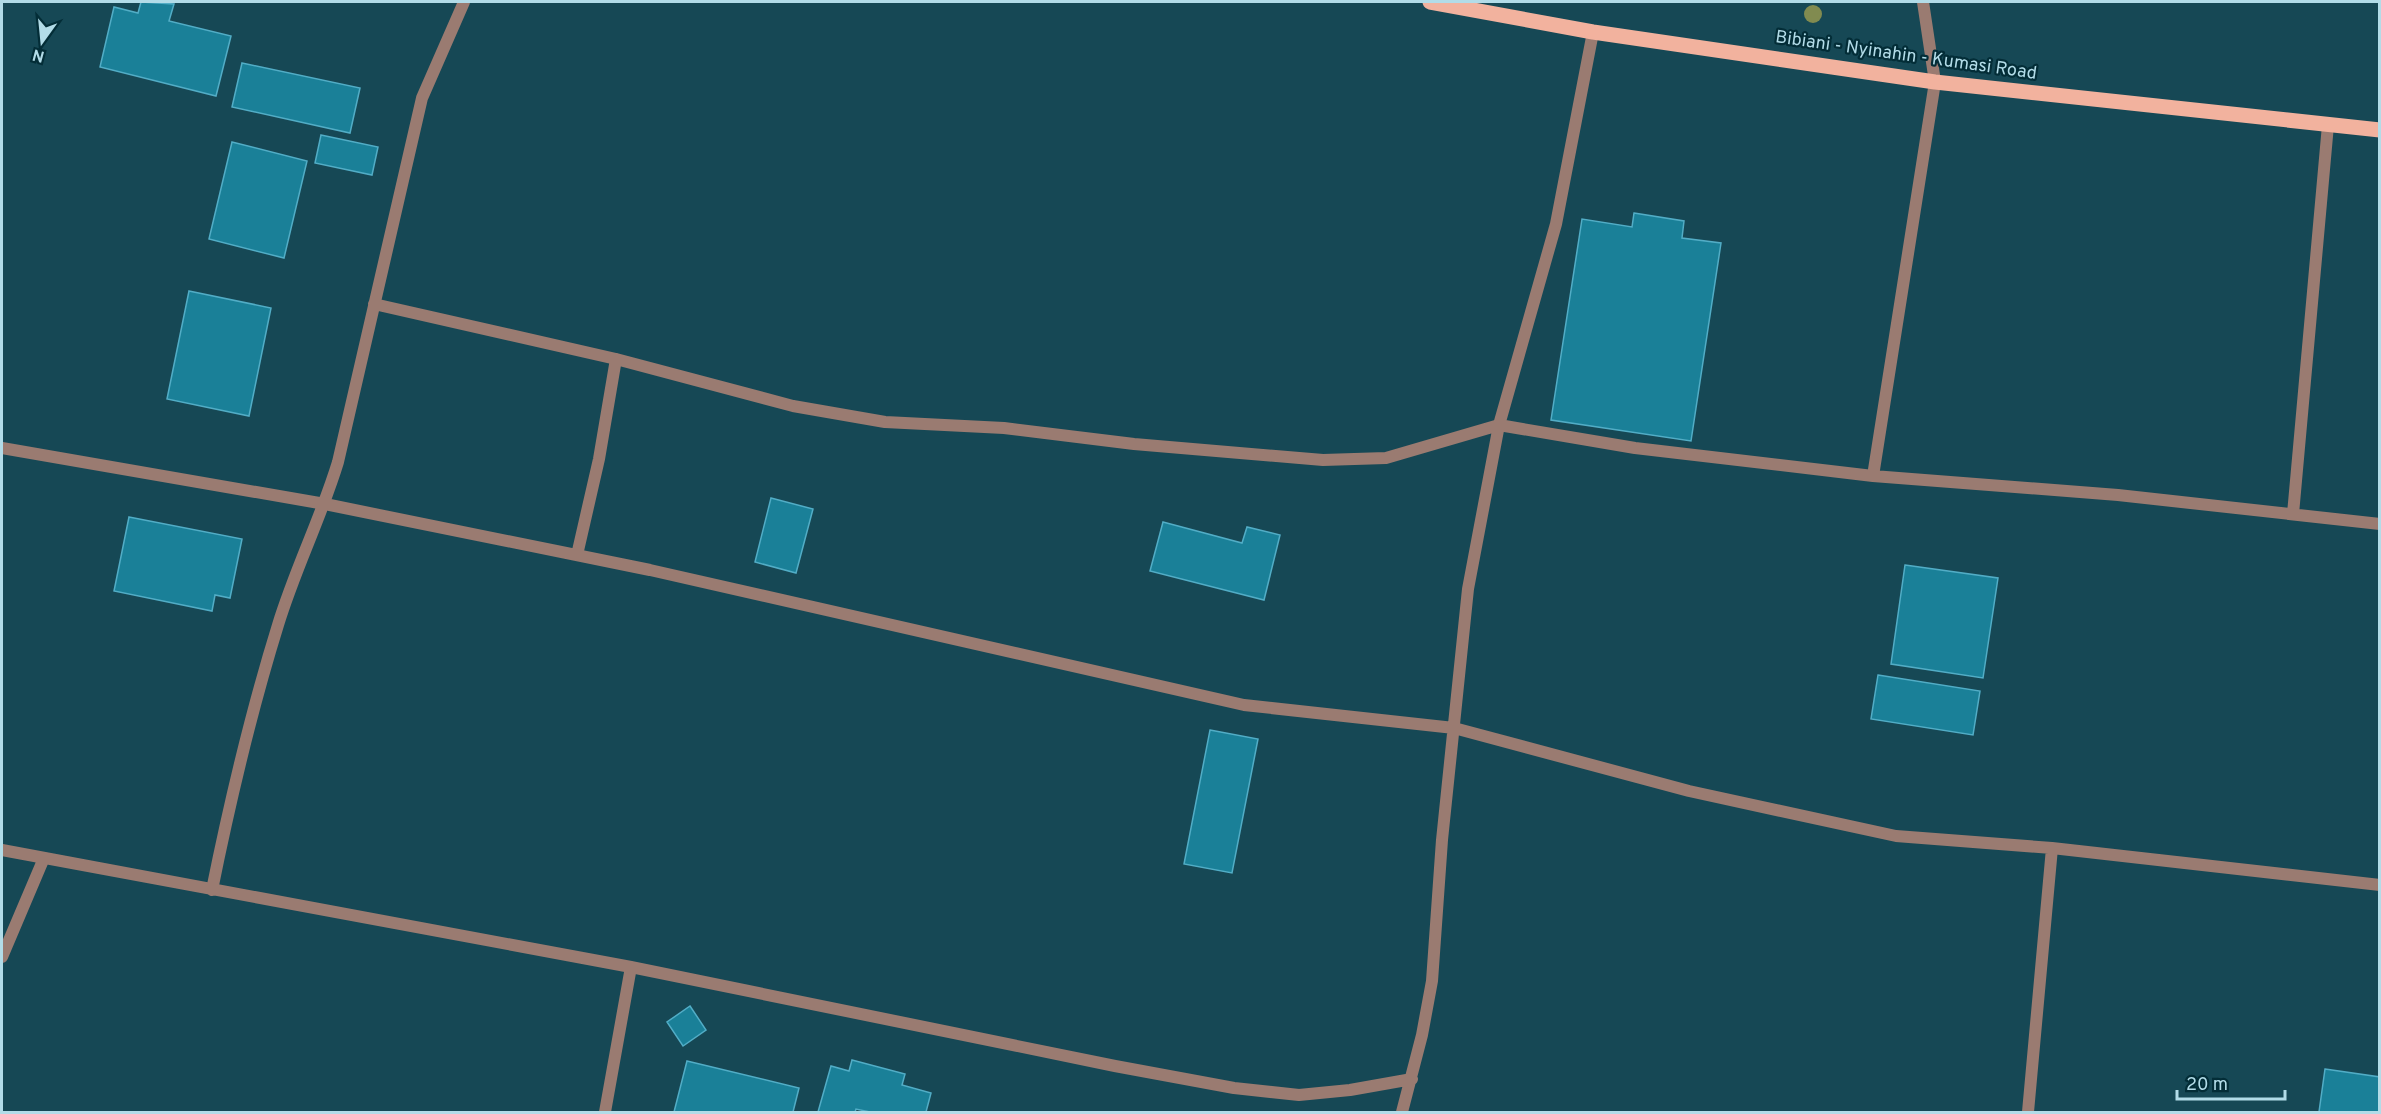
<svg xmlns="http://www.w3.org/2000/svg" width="2381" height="1114" viewBox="0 0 2381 1114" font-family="Overpass,sans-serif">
<rect width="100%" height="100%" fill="#164855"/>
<!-- building -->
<path fill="#1a8098" stroke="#52adc6" stroke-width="1.5" d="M141,2L174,4L169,21L231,36L216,96L100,67L114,7L138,13Z
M242,63L360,88L350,133L232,107Z
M321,135L378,147L372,175L315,163Z
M232,142L307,161L284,258L209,239Z
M1634,213L1684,221L1682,238L1721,243L1691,441L1551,420L1582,219L1632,227Z
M189,291L271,308L249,416L167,399Z
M771,498L813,509L796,573L755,562Z
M129,517L242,539L230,598L215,595L212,611L114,591Z
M1163,522L1242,543L1247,527L1280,535L1264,600L1150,571Z
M1905,565L1998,578L1983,678L1891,664Z
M1878,675L1980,691L1973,735L1871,719Z
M1210,730L1258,739L1232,873L1184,864Z
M690,1006L706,1030L683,1046L667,1022Z
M852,1060L905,1074L902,1085L931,1093L926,1112H870L856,1109L855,1112H818L831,1066L849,1071Z
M687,1061L799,1088L793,1112H674Z
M2325,1069L2380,1077V1112H2319Z"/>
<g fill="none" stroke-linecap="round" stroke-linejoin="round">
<!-- street -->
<path stroke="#9a7b71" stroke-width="12" d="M374,304L616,359L793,406L885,422L1004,428L1134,444L1323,460L1386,458L1499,425L1635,448L1873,476L2118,495L2380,524
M2,448L325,504L650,570L1244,705L1454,728L1689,791L1896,836L2052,848L2380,885
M1873,476L1935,82L1923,2
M2293,514L2328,125
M577,555L599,459L616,359
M2,850L631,967L1115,1066L1234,1088L1299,1095L1350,1090L1412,1079
M212,890C230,801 251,712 278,625C295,569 321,518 338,462L422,98L464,2
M2,957L44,858
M605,1112L631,967
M1402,1112L1422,1035L1432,981L1442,840L1468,589L1499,425L1556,224L1593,32
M2028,1112L2052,848"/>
<!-- primary -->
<path stroke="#f2b29e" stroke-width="15" d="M1430,2L1593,32L1935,82L2380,130"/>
</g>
<!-- trees -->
<circle fill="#818b50" cx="1813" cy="14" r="9"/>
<g text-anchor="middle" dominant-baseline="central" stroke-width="4.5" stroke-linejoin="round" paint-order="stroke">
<!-- street labels -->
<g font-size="18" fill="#b2dce8" stroke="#032d37">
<text transform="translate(1906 56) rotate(8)">Bibiani - Nyinahin - Kumasi Road</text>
</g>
</g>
<!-- border -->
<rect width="2381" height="1114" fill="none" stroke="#b2dce8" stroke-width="6"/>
<!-- north arrow -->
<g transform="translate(42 42) rotate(195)" stroke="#032d37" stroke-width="4.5" paint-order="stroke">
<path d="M0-4.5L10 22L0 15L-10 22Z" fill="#b2dce8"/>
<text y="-9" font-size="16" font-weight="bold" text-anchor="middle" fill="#b2dce8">N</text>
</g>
<!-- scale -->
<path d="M2177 1090v9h108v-9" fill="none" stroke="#b2dce8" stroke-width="3"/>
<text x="2186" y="1090" font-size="18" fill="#b2dce8" stroke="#032d37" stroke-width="4.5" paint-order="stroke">20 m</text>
</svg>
